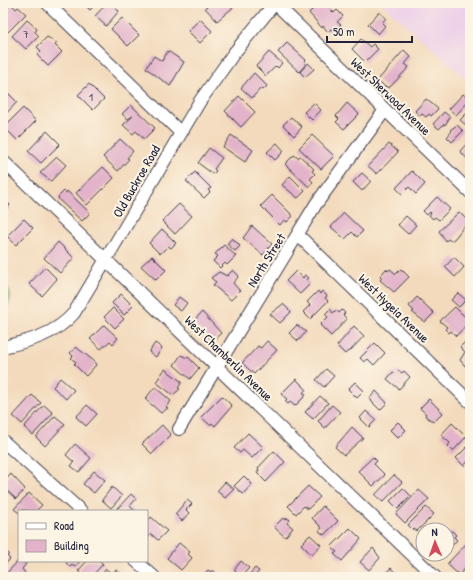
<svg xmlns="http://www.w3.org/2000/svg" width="473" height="580" viewBox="0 0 473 580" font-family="'Patrick Hand',sans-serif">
<rect width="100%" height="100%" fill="#fcf5e5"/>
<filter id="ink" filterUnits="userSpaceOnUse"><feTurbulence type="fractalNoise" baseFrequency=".025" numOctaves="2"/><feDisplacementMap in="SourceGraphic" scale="8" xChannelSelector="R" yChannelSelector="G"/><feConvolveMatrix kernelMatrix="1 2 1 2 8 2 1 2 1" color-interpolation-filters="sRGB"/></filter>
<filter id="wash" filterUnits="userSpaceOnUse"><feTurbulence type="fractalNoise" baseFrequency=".012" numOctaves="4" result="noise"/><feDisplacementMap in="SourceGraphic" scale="16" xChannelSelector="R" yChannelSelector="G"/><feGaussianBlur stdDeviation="0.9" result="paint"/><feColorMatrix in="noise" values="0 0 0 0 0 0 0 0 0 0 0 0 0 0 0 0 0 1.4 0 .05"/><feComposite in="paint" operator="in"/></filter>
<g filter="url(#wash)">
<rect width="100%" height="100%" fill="#f3dabc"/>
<!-- built -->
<path fill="#eed0e8" d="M381,3H470V82Z"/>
<!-- forest -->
<path fill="#8eb56a" stroke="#586c52" d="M3,276L11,296L3,321Z"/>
<g id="blocks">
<!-- building -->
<path fill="#e2b3ca" d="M83,3H94L92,5L94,6L90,10Z
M107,3L112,5L115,3L117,5L115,8L119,11L106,26L95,16Z
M210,3H234L236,5L217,21L205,8Z
M319,3H324L334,13L337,10L343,16L337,22L341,25L335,32L331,29L328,32L323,26L322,28L309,13Z
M11,4L16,9L18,7L26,14L8,32L3,29V12Z
M379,12L386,18L382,23L385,26L378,34L368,24Z
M122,18L139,35L128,46L111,29Z
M200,19L212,31L200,43L188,31Z
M27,20L37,29L35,32L39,36L26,49L12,36Z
M47,37L57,43L55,45L62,52L48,66L37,55L41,51L37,47Z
M361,39L370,47L373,44L378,49L365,62L352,49Z
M287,43L306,60L304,63L306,64L299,72L278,52Z
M404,50L411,57L405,64L409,67L391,86L388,88L386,86L385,87L378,80Z
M168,51L184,62L170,86L146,68L154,56L162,61Z
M269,52L282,63L278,68L276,66L266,76L256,66Z
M308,63L314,69L305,77L300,72Z
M254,73L267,86L263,90L261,88L252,98L241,88Z
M89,84L104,99L93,110L78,95Z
M9,94L17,102L3,117V100Z
M463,94L470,100L456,115L449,109Z
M239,96L255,112L241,127L225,111Z
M426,99L438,109L431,116L429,114L426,117L422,114L420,116L415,111Z
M314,103L321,110L312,120L304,112Z
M347,103L359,114L344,129L336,122L339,119L336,116Z
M131,105L155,128L144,139L136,131L133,134L123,125L133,116L128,119L122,114Z
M23,108L36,121L17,140L4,127Z
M470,110V122L467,126L460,120Z
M444,112L450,117L445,125L444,124L439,129L433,124Z
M291,117L302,127L294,136L283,125Z
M457,125L463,131L452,142L447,137L452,131L450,130Z
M47,131L60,144L41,163L28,151Z
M231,135L253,150L245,162L223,147Z
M312,135L334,156L321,169L299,148Z
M120,139L133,151L127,158L129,159L118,171L103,157Z
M470,140V162L460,151Z
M277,143L284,151L275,160L267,152Z
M389,144L398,152L377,174L368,166Z
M209,148L222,158L214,169L216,171L213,174L198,163Z
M294,155L298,158L300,156L314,169L312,171L315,174L310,179L313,182L309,187L285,164Z
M57,157L66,165L51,181L40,173Z
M103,167L114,178L87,205L76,193Z
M412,171L425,184L416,194L409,187L402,194L396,188Z
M195,172L211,188L208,190L210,192L204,198L186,181Z
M362,173L371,181L362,191L353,182Z
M290,176L305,191L298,198L282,185Z
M64,191L66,193L67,191L90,213L82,221L59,200L58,197Z
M272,195L293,216L287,222L284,220L280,225L261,206Z
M437,197L450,209L439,220L435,217L433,219L429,215L431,213L430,212L427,215L423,211Z
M3,198L10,205L3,213Z
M179,204L192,216L175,234L162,221Z
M459,212L468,221L455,238L451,241L448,239L446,241L439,231Z
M344,213L363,231L357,237L352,232L345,239L331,227Z
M406,216L416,225L408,234L398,225Z
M24,219L33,228L16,245L7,236Z
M252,226L272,244L263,255L243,238Z
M162,229L176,243L171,248L168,246L160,254L149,243Z
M232,238L240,246L235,251L227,244Z
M58,242L74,258L60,273L44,258Z
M224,245L236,256L227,265L225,263L220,268L213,261L218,256L215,254Z
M152,256L166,270L156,280L141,266Z
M454,257L464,267L455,277L445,267Z
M45,267L57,279L42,296L29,284Z
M386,269L388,271L390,269L396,274L401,269L409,277L394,292L380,280L382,278L380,276Z
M233,270L239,276L233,283L240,291L231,300L213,285L216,282L211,278L219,272L227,276Z
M296,271L303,278L305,275L309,278L307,280L310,284L300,294L286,281Z
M318,291L320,294L322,291L327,296L325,298L328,301L310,319L303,312L310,305L307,302Z
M458,293L466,300L459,307L451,300Z
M121,294L133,306L124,315L112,303Z
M179,297L187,303L181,311L173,305Z
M417,297L434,313L425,322L412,312L414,311L409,306Z
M283,304L291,312L280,323L270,314Z
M455,307L464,316L466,315L470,321L456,336L451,331L449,333L445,329L447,327L440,321Z
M113,308L124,319L115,328L104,317Z
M330,309L333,313L336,310L339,313L342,310L345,313L343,315L347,319L331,336L320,325L328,317L325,314Z
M202,312L221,333L213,341L192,323Z
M104,325L118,338L113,344L110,341L101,349L90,339Z
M297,325L306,332L298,341L289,333Z
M354,326L364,336L349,352L348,351L345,354L337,346Z
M468,339L470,341V366L467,363L465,366L460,360L465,352L460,347Z
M267,341L277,350L254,374L242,363L258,346L261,348Z
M155,343L162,348L156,357L149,352Z
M375,343L385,353L374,365L368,359L364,362L360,358Z
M76,347L94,361L96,365L86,376L74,364L76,362L71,358L73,356L70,353Z
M181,355L187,358L188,357L199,368L190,379L174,365Z
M165,369L182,382L178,388L180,389L173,395L156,382Z
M326,369L334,376L324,387L316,380Z
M398,370L402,373L404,371L410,377L399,389L387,379L393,372L395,373Z
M60,378L74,390L66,399L53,387Z
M296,379L306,389L303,393L306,395L295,406L290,402L288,404L285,401L287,399L281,394Z
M355,382L364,391L357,398L348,389Z
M155,387L171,401L166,407L168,408L161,413L145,399Z
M376,391L387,403L380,410L369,399Z
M32,395L41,403L22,424L13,416Z
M222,396L232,406L215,426L212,423L210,425L201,417Z
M320,396L328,403L313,419L305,412Z
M429,399L443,413L434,422L425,416L426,414L420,408Z
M44,405L53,413L33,435L24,427Z
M87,405L97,414L86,426L76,417Z
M332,405L340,412L325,428L318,421Z
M366,411L376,420L369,427L360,418Z
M55,416L65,424L45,446L36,437Z
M398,422L406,430L398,438L390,430Z
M452,423L466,437L453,451L448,446L450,443L441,435Z
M162,425L171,435L152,454L142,444Z
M352,427L363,438L344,455L335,447Z
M248,433L263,447L252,458L243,450L240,453L234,448Z
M75,444L91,458L79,472L71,466L74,462L66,455Z
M470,444V464L468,461L464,466L456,458Z
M274,451L285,462L266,482L257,473L259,470L258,468Z
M373,457L377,461L374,464L385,475L373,486L358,471Z
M94,471L105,480L94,493L83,484Z
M11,474L25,489L16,499L3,487V483Z
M394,475L402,482L383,502L375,495Z
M244,476L252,484L243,494L234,486Z
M225,482L234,489L225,498L217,491Z
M308,486L320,497L308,509L304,506L296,514L288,506Z
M112,487L122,496L111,508L102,500Z
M403,488L411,496L398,509L390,501Z
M419,490L429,499L405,523L396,514Z
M29,493L42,505L36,511L22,510L19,513L14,509Z
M131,494L136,499L130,506L135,511H115Z
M187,500L192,504L186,510L189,513L182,521L176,515V513Z
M323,506L338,521L324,535L319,531L322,528L312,518Z
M426,507L434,514L417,531L414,529L413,530L408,525Z
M151,517L167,531L158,540L151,534L147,539V522Z
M283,518L285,520L287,518L290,520L287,523L293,528L285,537L274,527Z
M350,528L361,539L342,561L334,554L337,552L331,547Z
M452,531L456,535L454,537L457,540L447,551V534Z
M310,535L321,545L312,555L301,544Z
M179,543L190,552L188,554L192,558L181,570L167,558Z
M467,543L470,546V563L459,575L447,564Z
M373,548L380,558L369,570L360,562Z
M5,550L9,554L7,556L10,559L3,567V553Z
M19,560L26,564L22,569L25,573L22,577H3Z
M67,561H80L75,567L72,565L70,567L66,563Z
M87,561H100L103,564L91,577H85L78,571Z
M241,561L249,568L241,577L234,570Z
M255,568L259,571L256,575L258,577H247Z
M391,568L399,577H381Z
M106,569L111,573L117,570L125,577H99Z
M208,570L211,572L213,570L219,576L202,577Z"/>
</g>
</g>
<g filter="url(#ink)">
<use href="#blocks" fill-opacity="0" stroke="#413e4e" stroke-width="1"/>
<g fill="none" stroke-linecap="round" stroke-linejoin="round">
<!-- minor casing -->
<g stroke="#413e4e" stroke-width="14">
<path id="minor" d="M47,3L180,132
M275,3L470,192
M3,161L435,577
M298,235L470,402
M3,347C30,341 56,334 74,313L200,101L234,53L275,3
M179,429L316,204L385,110
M3,441L81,511
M136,561L154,577"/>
</g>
<!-- minor -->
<use href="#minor" stroke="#fff" stroke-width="12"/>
</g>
</g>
<g text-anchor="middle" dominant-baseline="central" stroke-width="4" stroke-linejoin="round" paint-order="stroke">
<!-- number labels -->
<g font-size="11" fill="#52465f">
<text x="26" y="34">7</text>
<text x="91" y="97">1</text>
</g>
<!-- street labels -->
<g font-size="13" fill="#22223b" stroke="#fcf5e5">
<text transform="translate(391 96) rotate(44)">West Sherwood Avenue</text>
<text transform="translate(136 181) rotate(-60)">Old Buckroe Road</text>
<text transform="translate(266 260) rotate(-58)">North Street</text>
<text transform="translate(394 308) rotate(44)">West Hygeia Avenue</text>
<text transform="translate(229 358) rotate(44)">West Chamberlin Avenue</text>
</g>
</g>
<!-- margin -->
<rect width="473" height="580" fill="none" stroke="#fcf5e5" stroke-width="16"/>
<!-- legend -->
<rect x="18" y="510" width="130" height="52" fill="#fcf5e5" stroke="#a5a1a1"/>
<rect x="26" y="523" width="20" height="6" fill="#ffffff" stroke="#a5a1a1"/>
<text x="54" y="530" font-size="12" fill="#22223b">Road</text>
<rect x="26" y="540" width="20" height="12" fill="#e2b3ca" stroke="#a5a1a1"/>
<text x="54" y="550" font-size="12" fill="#22223b">Building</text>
<!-- north arrow -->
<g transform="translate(435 542) rotate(358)"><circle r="19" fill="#fcf5e5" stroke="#a5a1a1"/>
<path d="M0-3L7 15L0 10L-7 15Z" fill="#d1495b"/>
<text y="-6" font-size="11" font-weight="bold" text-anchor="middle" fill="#22223b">N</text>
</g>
<!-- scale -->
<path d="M327 36v6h85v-6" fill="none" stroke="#22223b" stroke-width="2"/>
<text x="333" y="36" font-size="12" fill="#22223b" stroke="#fcf5e5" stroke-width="3" paint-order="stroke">50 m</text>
</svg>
